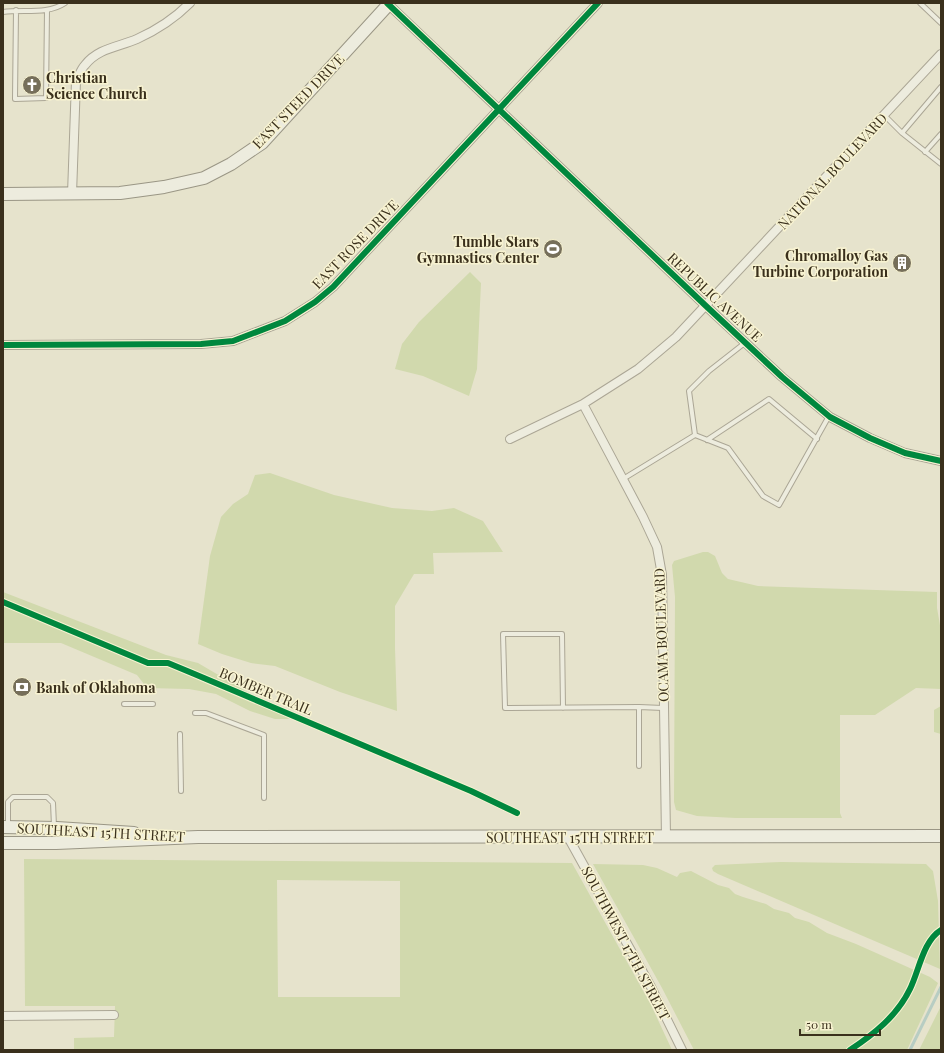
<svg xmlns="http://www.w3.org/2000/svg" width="944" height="1053" viewBox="0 0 944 1053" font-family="'Playfair Display',serif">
<rect width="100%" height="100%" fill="#e6e3cc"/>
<!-- green -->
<path fill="#d1d9ad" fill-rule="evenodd" d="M470,272L481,283L477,369L469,396L423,376L395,369L402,344L419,322Z
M270,473L334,495L392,508L432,511L454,508L483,521L503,552L433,553L434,574H414L395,606V648L397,711L340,692L275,666L251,663L222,654L198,644L210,556L221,517L233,504L248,494L255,475Z
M703,552H708L715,556L722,573L728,579L758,586L937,592V608L941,631V689L916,688L875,715H840V813L842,818H736L697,816L676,810L674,802L675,597L672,565L674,561Z
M3,592L166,655L198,663L285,714L289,719H275L250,711L216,694L189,689L147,688L137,675L61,643H3Z
M941,706V734L934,732V710Z
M24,859L572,863L651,1005L672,1050H74V1038L114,1037L115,1006H25ZM277,880L400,881V997H278Z
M781,862L926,864L933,871L938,901L940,969L718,874L713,871L712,868L715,865Z
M593,864L643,865L657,868L677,877L680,873L691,871L718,885L729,888L735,894L743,897L766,904L774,909L789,913L795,918L809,922L827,933L856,944L930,977L938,983L907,1050H694L662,988Z
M941,1006V1050H919Z"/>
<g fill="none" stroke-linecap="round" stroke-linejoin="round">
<!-- stream -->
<path stroke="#b8cdc3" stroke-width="3" d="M910,1050L941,987"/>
<!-- lane casing -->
<g stroke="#aba695" stroke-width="6">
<path id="lane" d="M920,3L941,23
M16,10L15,99L46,98L47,10
M3,12C24,9 47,15 65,3
M884,115L902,133L941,164
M902,133L941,87
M925,152L941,134
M695,435L728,448L763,496L779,505L829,416
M695,435L689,391L709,371L746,342
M707,440L769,399L817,439
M623,479L695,435
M124,704H153
M563,708L562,634H503L505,708L639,707
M195,713H206L264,735V798
M180,734L181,791
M639,766V707L663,708
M8,825V802L13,797H47L53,803L54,826"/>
</g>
<!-- street casing -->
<g stroke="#aba695" stroke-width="10">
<path id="street" d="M387,3L706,306L782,377L830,417L870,438L905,453L941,461
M72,194L76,81C79,76 81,69 85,65C98,48 119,47 137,39C157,30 175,18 190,3
M3,345L201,344L233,341L285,321L315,302L333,287L598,3
M583,404L643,517L657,547L662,575L666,837
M510,439L583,404L638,369L676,337L941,54
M568,837L651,987L682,1050
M3,1016L114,1015"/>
</g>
<!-- secondary casing -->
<g stroke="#9a9685" stroke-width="14">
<path id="secondary" d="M3,194L120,193L164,187L204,178L231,164L262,143L388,5
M3,827L57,828L134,833
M3,843H56L198,837L941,836"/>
</g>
<!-- lane -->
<use href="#lane" stroke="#edecde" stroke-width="4"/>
<!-- street -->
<use href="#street" stroke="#edecde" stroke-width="8"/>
<!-- secondary -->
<use href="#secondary" stroke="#edecde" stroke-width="12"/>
<!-- cycleway casing -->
<g stroke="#f8f3d1" stroke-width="8">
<path id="cycleway" d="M387,3L706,306L782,377L830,417L870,438L905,453L941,461
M3,345L201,344L233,341L285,321L315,302L333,287L598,3
M3,602L148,663H168L192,673L471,791L517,813
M850,1050C874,1034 897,1016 910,989C919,971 923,941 941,930"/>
</g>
<!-- cycleway -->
<use href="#cycleway" stroke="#00873e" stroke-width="6"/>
</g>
<!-- icons -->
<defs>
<g id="church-disc" transform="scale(1)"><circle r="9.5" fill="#766f5a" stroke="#f8f3d1"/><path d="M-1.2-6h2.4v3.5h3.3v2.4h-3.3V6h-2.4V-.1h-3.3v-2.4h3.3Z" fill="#fff"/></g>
<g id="stadium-disc" transform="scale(1)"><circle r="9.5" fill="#766f5a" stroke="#f8f3d1"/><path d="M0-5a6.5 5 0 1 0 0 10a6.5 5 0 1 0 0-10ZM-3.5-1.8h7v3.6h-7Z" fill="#fff"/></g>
<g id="building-disc" transform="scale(1)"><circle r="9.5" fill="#766f5a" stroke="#f8f3d1"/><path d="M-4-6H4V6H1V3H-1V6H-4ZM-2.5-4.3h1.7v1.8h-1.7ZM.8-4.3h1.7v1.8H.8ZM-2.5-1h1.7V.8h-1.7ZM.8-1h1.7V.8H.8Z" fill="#fff"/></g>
<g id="bank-disc" transform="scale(1)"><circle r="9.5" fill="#766f5a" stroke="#f8f3d1"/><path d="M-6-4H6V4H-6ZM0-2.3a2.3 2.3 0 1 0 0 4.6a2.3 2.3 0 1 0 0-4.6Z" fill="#fff"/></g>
</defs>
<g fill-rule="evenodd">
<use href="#church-disc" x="32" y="85"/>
<use href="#stadium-disc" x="553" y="249"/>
<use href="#building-disc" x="902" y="263"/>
<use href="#bank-disc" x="22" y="687"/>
</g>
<g text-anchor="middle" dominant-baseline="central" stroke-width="3" stroke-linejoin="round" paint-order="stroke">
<!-- poi labels -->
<g font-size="14" font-weight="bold" fill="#3a301c" stroke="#f8f3d1" text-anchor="start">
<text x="46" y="77">Christian<tspan x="46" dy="16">Science Church</tspan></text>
<text x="539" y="241" text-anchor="end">Tumble Stars<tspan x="539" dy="16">Gymnastics Center</tspan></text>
<text x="888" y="255" text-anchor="end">Chromalloy Gas<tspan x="888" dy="16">Turbine Corporation</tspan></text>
<text x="36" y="687">Bank of Oklahoma</text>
</g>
<!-- street labels -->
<g font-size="14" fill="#3a301c" stroke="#f8f3d1">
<text transform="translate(298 101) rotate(-46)">EAST STEED DRIVE</text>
<text transform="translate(832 171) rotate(-47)">NATIONAL BOULEVARD</text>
<text transform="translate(355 244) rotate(-46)">EAST ROSE DRIVE</text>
<text transform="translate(715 297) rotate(43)">REPUBLIC AVENUE</text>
<text transform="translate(661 635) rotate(-92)">OCAMA BOULEVARD</text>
<text transform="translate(266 691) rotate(23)">BOMBER TRAIL</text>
<text transform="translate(101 832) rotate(3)">SOUTHEAST 15TH STREET</text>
<text x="570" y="837">SOUTHEAST 15TH STREET</text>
<text transform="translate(626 943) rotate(62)">SOUTHWEST 17TH STREET</text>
</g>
</g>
<!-- border -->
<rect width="944" height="1053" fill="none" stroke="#3a301c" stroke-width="8"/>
<!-- scale -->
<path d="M800 1029v6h80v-6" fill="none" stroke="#3a301c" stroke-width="2"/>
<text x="806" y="1029" font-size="12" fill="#3a301c" stroke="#f8f3d1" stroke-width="3" paint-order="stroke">50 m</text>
</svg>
